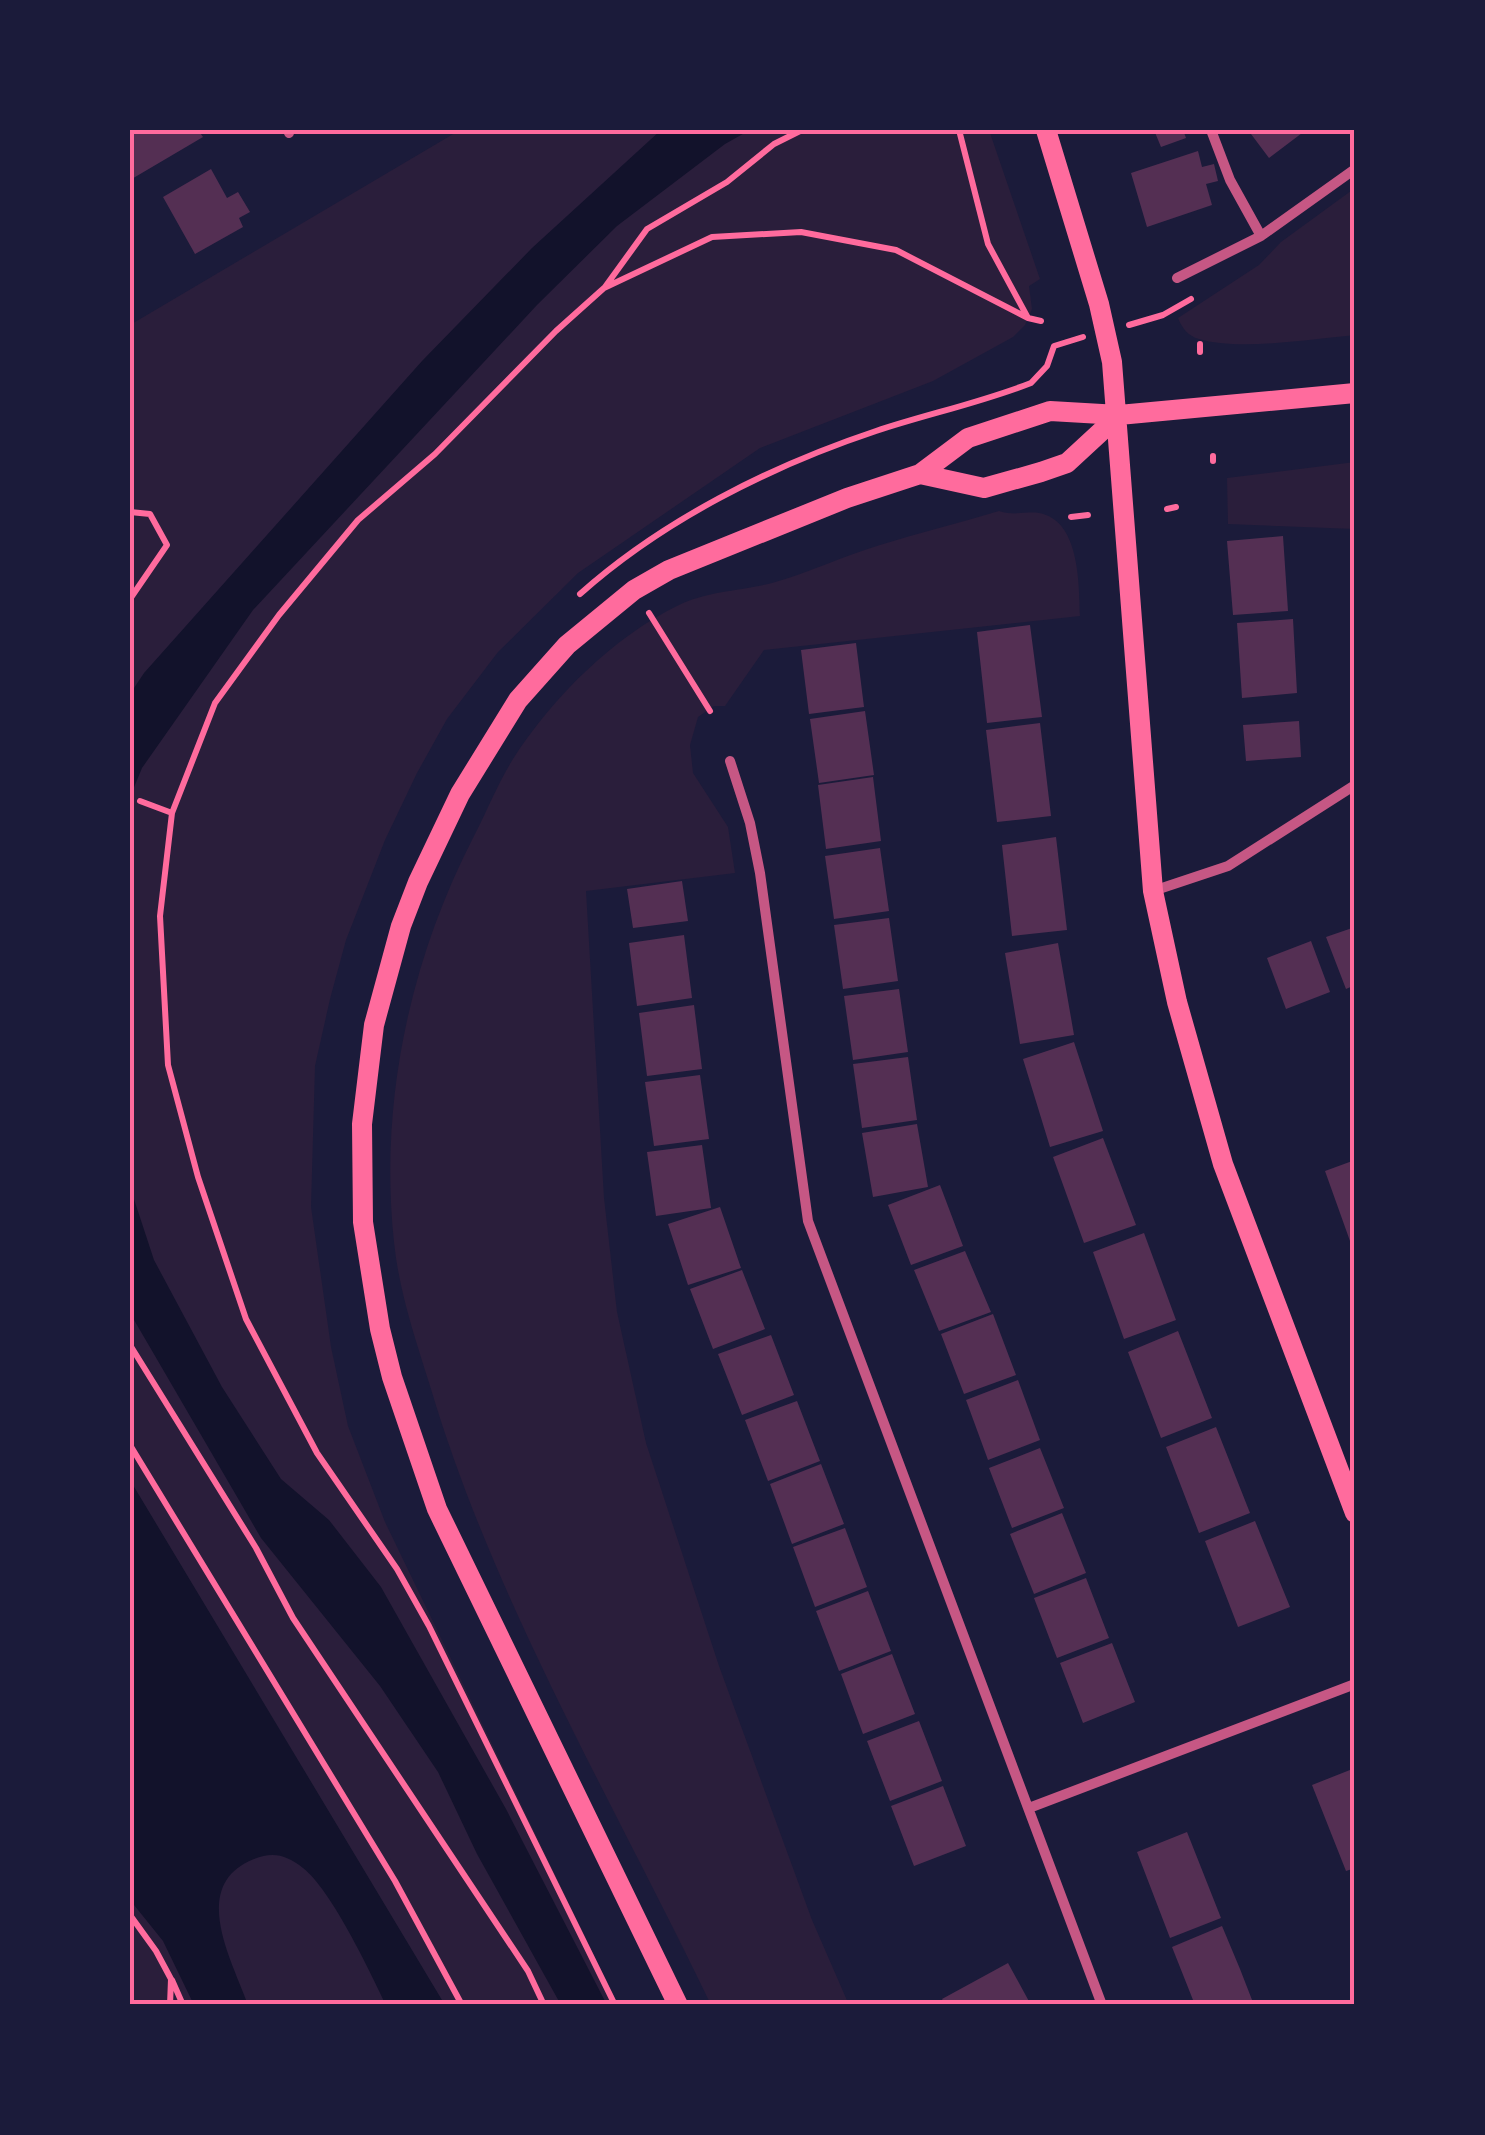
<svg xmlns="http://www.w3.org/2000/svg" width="1485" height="2135" viewBox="0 0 1485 2135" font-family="Poppins,sans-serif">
<rect width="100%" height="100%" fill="#1b1b3a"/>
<!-- green -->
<path fill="#2a1e3b" d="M460,130H989L1040,279L1029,286L1032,309L1025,325L1013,337L933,381L760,448L578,573L498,652L447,719L417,773L385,840L346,940L330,999L315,1066L311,1207L331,1347L348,1426L385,1522L618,2005H130V325Z
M1355,188V335C1313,339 1238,351 1199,339C1188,336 1182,328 1178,318L1259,265L1281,242Z
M1355,462V529L1228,524L1227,478Z
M999,511C1018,517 1031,509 1046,515C1080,528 1079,586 1080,616L764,650L725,706H714L698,717L690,745L693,773L728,827L735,873L586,891L604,1198L617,1312L646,1443L719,1666L812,1920L849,2005H711C615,1805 494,1601 431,1389C416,1341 399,1292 394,1242C379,1102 410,960 474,836C487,811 498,783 513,759C552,698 613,637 679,605C707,591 741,591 772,583C808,573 843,556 880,545C919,533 959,523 999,511Z"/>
<!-- water -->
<path fill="#12122b" d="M661,130H750L725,144L617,226L537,305L253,610L142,768L130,797V694L144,673L422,361L532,248Z
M130,1187L154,1260L222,1387L281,1479L329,1520L381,1587L506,1809L607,2005H561L477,1854L438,1772L380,1686L261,1538L130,1313Z
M130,1480L445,2005H386C369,1970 332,1891 303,1868C287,1855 273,1851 254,1859C189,1885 231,1958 248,2005H194L163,1941L130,1900Z"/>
<!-- building -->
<path fill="#542f53" d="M130,130H198L203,137L130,180Z
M1154,130H1183L1186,138L1161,147Z
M1248,130H1306L1269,158Z
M1198,151L1202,167L1214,164L1218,181L1206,184L1212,205L1147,227L1131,173Z
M211,169L227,198L238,192L250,212L239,218L243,227L195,254L163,197Z
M1283,536L1288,611L1233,615L1227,541Z
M1293,619L1297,693L1242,698L1237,623Z
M1030,625L1042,717L987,723L977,632Z
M856,643L864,707L809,714L801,650Z
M865,711L874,775L819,783L810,719Z
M1299,721L1301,757L1246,761L1243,725Z
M1040,723L1051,816L997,822L986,730Z
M873,777L881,841L826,849L818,785Z
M1056,837L1067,930L1012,936L1002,845Z
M880,848L889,911L834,919L825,856Z
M682,881L688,921L633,928L627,889Z
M889,918L898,981L843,989L834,925Z
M1355,927V985L1346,989L1326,937Z
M684,935L692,998L637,1006L629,943Z
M1311,941L1330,992L1286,1009L1267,958Z
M1058,943L1074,1035L1020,1044L1005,953Z
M899,989L908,1052L853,1060L844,996Z
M694,1005L702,1069L647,1076L639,1013Z
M1074,1042L1103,1131L1050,1147L1023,1059Z
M908,1057L917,1120L862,1128L853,1064Z
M700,1075L709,1139L654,1146L645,1082Z
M917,1124L928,1187L873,1197L862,1133Z
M1103,1138L1136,1225L1084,1243L1053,1157Z
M702,1145L711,1208L656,1216L647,1152Z
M1355,1160V1240L1350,1241L1325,1171Z
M940,1185L963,1246L911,1265L888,1205Z
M720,1207L741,1268L688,1285L668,1224Z
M1144,1233L1176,1320L1124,1339L1093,1252Z
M965,1251L991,1312L939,1331L914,1270Z
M742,1270L765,1329L713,1349L690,1289Z
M993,1314L1016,1375L964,1394L941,1334Z
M1178,1331L1212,1418L1161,1438L1128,1352Z
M771,1335L794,1395L742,1415L718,1354Z
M1018,1380L1040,1440L988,1460L966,1400Z
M797,1401L820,1461L768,1481L745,1420Z
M1216,1427L1250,1513L1199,1533L1166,1447Z
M1040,1448L1064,1508L1012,1528L989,1468Z
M821,1464L844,1524L792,1544L770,1484Z
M1062,1513L1086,1573L1034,1594L1010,1534Z
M1255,1521L1290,1607L1238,1627L1205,1541Z
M845,1528L867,1587L815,1607L793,1547Z
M1086,1578L1109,1638L1057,1658L1034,1598Z
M868,1591L891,1651L839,1671L816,1611Z
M1112,1643L1135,1702L1083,1723L1060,1663Z
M892,1654L915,1714L863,1734L841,1674Z
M919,1721L942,1781L890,1801L867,1741Z
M1355,1768V1868L1346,1871L1312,1785Z
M943,1786L966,1846L914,1866L891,1806Z
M1187,1832L1221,1918L1170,1938L1137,1852Z
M1222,1926L1240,1969L1254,2005H1195L1172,1947Z
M1008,1963L1031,2005H946L942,1999Z"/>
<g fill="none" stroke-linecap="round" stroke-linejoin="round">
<!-- path -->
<path stroke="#ff6b9d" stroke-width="6" d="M959,130L988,244L1028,318L1041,321
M605,287L647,229L727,182L774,144L802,130
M1129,325L1163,315L1191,299
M1200,344V352
M1213,456V461
M1167,509L1176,507
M130,512L150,514L167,545L130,599
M1071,517L1088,515
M580,594C663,520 771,466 876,431C927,414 980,403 1031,383L1047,366L1054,346L1083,337
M649,613L710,711
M140,801L172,813
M130,1345L256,1548L293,1618L528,1971L544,2005
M130,1445L395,1881L462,2005
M130,1915L156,1951L171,1979L170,2005
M172,1980L183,2005
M615,2005L429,1626L397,1569L317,1453L246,1319L198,1177L168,1065L160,916L172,813L215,703L279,615L358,520L435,454L556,331L604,288L712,237L801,232L896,250L1028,318"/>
<!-- minor -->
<path stroke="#c65784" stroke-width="10" d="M288,130L289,133
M1211,130L1230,180L1261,236
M1177,278L1261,236L1355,169
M730,761L750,823L760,873L808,1221L1102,2005
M1153,891L1228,866L1355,785
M1029,1808L1355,1684"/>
<!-- secondary -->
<path stroke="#ff6b9d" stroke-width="20" d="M1046,130L1099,304L1112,362L1153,891L1177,1002L1223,1164L1355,1513
M920,474L984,488L1041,472L1067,463L1119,415
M678,2005L437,1509L392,1377L380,1329L363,1222L362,1124L374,1025L401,926L418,882L460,794L518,700L567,645L634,590L669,570L847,498L920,474L968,438L1050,411L1119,415L1355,393"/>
</g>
<!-- border -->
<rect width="1485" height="2135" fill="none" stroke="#1b1b3a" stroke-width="265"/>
<rect x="132" y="132" width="1220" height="1870" fill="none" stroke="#ff6b9d" stroke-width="4"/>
</svg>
